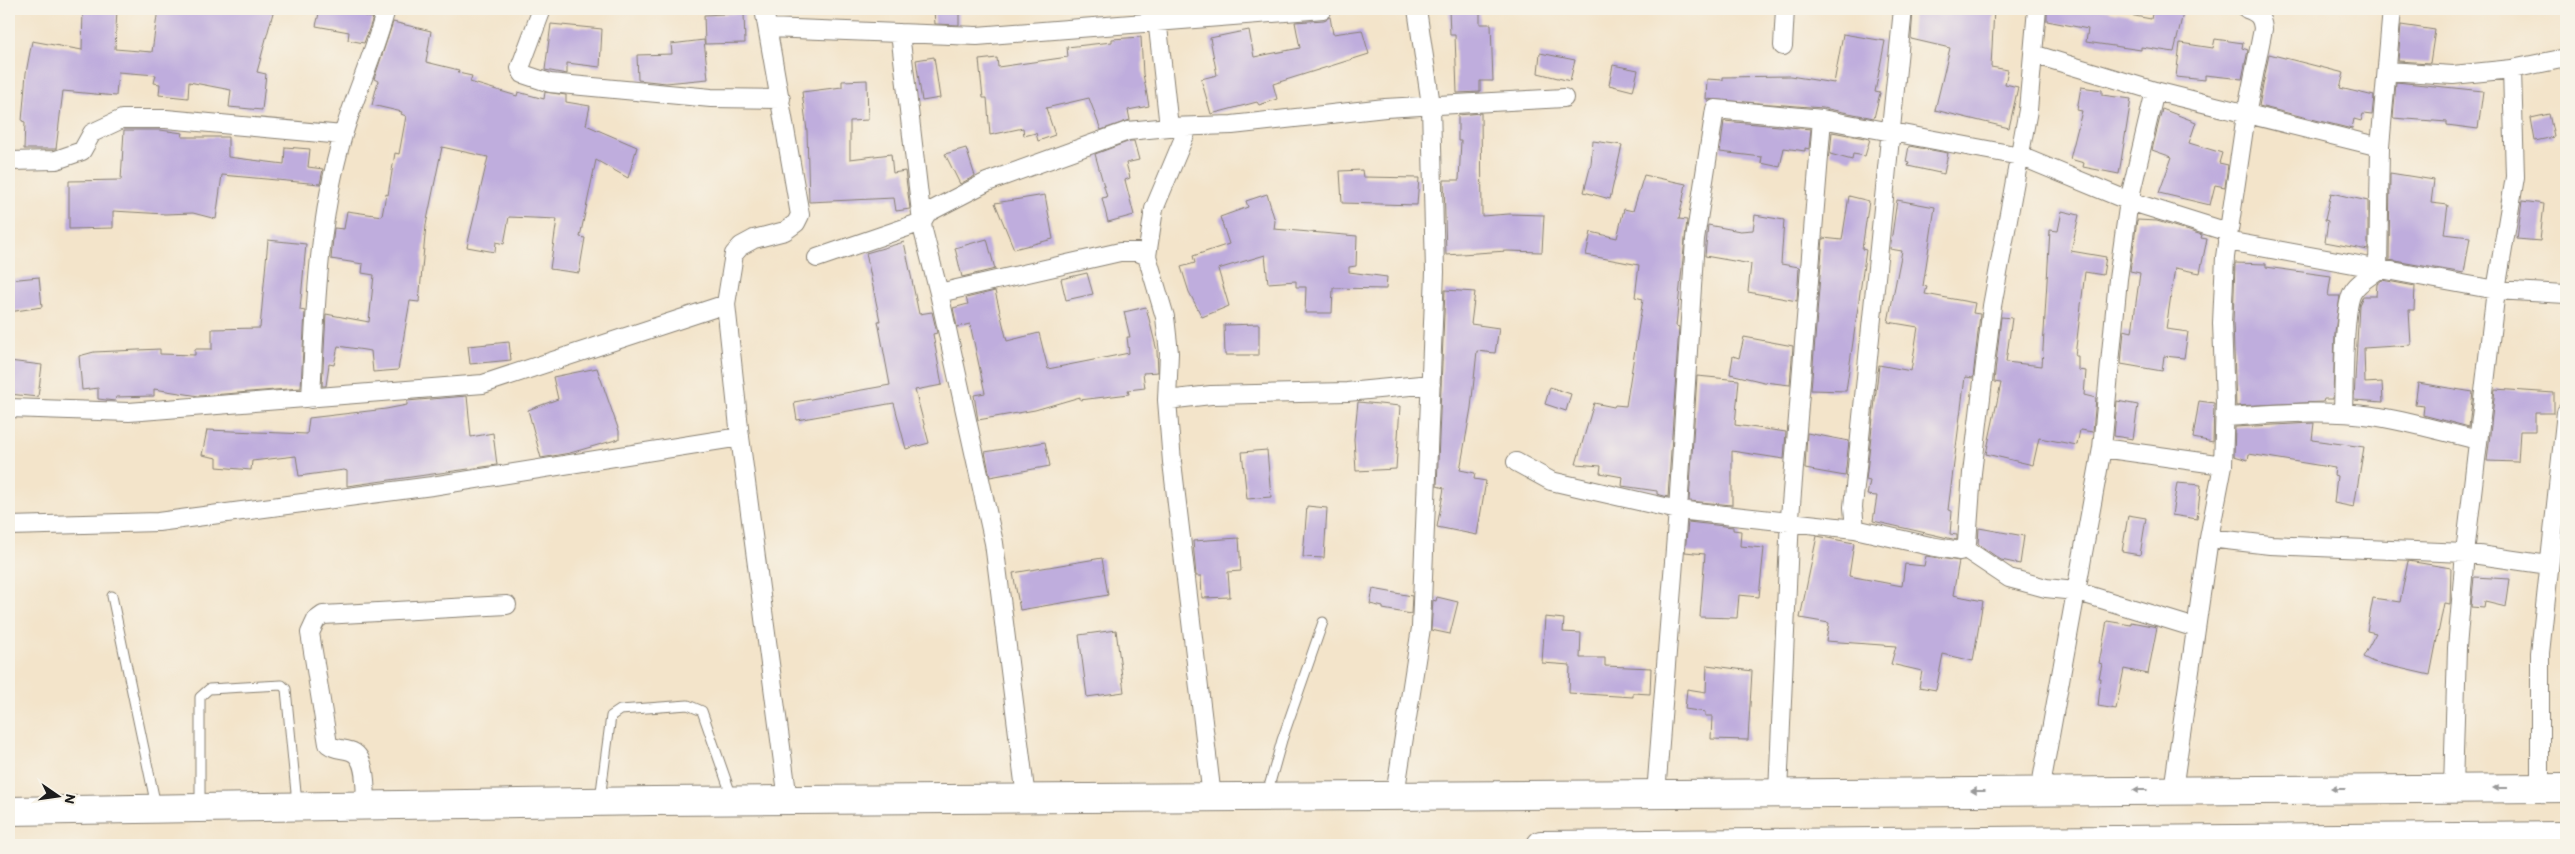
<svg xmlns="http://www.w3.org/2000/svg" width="2575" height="854" viewBox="0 0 2575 854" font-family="Itim,sans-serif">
<rect width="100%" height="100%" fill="#f7f3e8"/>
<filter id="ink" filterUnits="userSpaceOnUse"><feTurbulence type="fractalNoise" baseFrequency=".02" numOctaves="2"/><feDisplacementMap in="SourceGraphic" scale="10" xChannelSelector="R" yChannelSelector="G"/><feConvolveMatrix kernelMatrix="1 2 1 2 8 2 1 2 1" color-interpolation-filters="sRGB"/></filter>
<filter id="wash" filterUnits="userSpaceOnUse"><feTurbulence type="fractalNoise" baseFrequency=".0096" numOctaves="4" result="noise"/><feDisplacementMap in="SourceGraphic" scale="20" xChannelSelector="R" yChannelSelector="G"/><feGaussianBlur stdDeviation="1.12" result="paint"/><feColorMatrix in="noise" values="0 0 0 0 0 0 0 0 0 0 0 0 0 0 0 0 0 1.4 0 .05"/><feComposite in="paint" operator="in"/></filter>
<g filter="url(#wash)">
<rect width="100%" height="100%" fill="#f3e4ca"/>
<g id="blocks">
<!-- building -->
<path fill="#bfaddd" d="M83,9H117L115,49L152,52L158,9H274L257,72L266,74L262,110L229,107L231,90L189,82L188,98L159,95L160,84L154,83L156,75L118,72L116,96L63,91L56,149H24L25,122L22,121L26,73L32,41L82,50Z
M320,9H366L364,16L373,18L364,43L348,40L349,32L316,26Z
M959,9V25L935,24L934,10Z
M1449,9H1480V24H1491L1493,81H1480V92L1457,93L1455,35H1450Z
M1913,9H1994L1991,67L2008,70L2005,84L2018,87L2009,128L1935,110L1950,48L1911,39Z
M2047,9H2098L2151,19L2153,9H2184L2174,52L2141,47V50L2086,42L2088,29L2047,21Z
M744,13L745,43L705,44L704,15Z
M1330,17L1333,34L1362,30L1369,54L1273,84L1277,99L1259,105L1257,102L1211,114L1201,79L1217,75L1210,38L1249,30L1254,57L1300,48L1295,22L1324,20Z
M393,22L431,31L426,62L459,70L458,73L472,76L470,82L517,96L518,92L544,99L545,92L566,95V102L590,106L586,125L637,147L628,178L596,160L580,237L585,238L579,273L550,269L557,219L509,217L504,244L496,242L495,252L467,247L488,157L442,147L426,225L419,302L410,301L398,370L373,372L371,351L338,346L334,365L329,364L326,386H322L326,314L369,322L374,275L362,273L363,264L331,259L334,228L344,229L347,211L382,216L386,194L388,195L395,153L399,154L406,116L401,114L402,112L372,105L378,81L374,79Z
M551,24L602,29L600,67L567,63V74L545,70Z
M2401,25L2435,30L2430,63L2398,61Z
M1843,34L1885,41L1875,92L1880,93L1874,118L1823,108L1706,99L1707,79L1723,80V77L1790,76L1834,83Z
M1141,37L1143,74L1149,106L1128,110L1130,120L1101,130L1089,98L1046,108L1055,135L1038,141L1036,133L1024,136L1023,128L990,135L987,98H983L979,60L997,58L998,67L1068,57L1067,47L1112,42V39Z
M2215,39L2243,43L2242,48L2248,50L2242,79L2205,75V80L2176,77L2180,43L2213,48Z
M704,40L708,79L666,83L638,80L637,55L672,54L671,44Z
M1540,53L1575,60L1570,81L1538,73Z
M2269,54L2344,73L2340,88L2374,96L2372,115L2363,114L2361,121L2354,119L2352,129L2259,106Z
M934,57L940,98L922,101L916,60Z
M1613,65L1638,70L1633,91L1609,85Z
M867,80L868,120L850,121V159L891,154L893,173L905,171L910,209L896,211L894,198L809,202L807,131L802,92L842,87V81Z
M2396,82L2483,91L2478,129L2447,125V122L2393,118Z
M2081,87L2102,90V95L2131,99L2119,174L2083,167L2084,163L2070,159L2082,111L2077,110Z
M2162,109L2196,122L2189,143L2222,153L2219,163L2228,165L2225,187L2215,185L2210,205L2159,193L2172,157L2152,150Z
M1481,113L1482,216L1509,214L1544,215L1542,252L1507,251L1446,255L1444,180H1459L1461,141H1458V115Z
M2549,114L2554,137L2535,141L2531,118Z
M1724,121L1811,129L1809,149L1805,148V151L1784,148L1780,167L1761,163L1762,157L1720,152Z
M124,130H160L183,133L182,137H228V157L284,164L285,147L310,149L308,167L323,169L320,184L222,175L216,219L193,213L165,214L113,211V228L69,229V181L121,180Z
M1832,132L1870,139L1865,156L1853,154L1852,160L1830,154Z
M1130,141H1134L1139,160L1126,163L1130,178L1125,180L1134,215L1108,222L1102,198L1107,197L1095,154Z
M1593,141L1622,145L1610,199L1584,192L1591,164Z
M1909,146L1948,153L1944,174L1908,166L1909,163L1906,162Z
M966,148L975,176L960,184L945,154Z
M1362,170L1363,177L1419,178L1417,205L1342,203L1340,171Z
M2390,173L2434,180L2431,203L2448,205L2444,234L2470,237L2464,273L2389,260Z
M1644,175L1686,184L1679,219L1687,220L1676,326L1679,327L1668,497L1657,494V491L1622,486L1623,477L1600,473L1601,466L1576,464L1594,403L1614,407L1615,405L1626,406L1643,299L1635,297L1639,265L1586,255L1591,232L1617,238L1624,209L1633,211Z
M2331,193L2368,201V250L2325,242L2328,221L2325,220Z
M1267,194L1275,221L1274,229L1357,236L1356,266L1349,267V272L1387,277L1386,289L1333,288L1332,313H1305L1306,287H1296V281L1268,283L1265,255L1218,269L1229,306L1202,317L1189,292L1181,267L1195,263L1193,256L1229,244L1220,217L1248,207L1246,201Z
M1045,195L1053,239L1014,249L995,203Z
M1849,196L1869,201L1862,249L1866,250L1846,391L1811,390L1823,238L1842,240Z
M1897,200L1935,207L1923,286L1927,287L1925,294L1975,303L1973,313L1980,314L1973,378L1965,377L1948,510L1952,511L1950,534L1957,535V540L1873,521L1877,496L1867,495L1870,481L1866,480L1879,365L1911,371L1918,327L1888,322L1902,251L1890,249Z
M2522,201L2544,204L2540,241L2517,239Z
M2062,211L2079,215L2071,251L2106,257L2103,275L2085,272L2075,356H2078V370L2086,371L2084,395L2096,398L2093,432L2080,430L2077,445L2039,438L2033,465L1986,454L2001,383L1994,382L2001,317L2012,318L2006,362L2042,366L2050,230L2058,231Z
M1755,215L1784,220L1781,264L1799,267L1797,301L1748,292L1751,264L1705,256L1708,225L1740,231L1753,230Z
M2137,220L2157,221L2202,235L2201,238L2207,239L2200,273L2175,268L2166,329L2188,332L2184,358L2164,356L2162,371L2121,364L2124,330L2132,332L2140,273L2130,271Z
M987,239L995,269L962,277L955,248Z
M268,240L306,244L300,310L305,311L301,388L199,396L154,389V396L116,397L115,401L98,399V388L82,390L79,356L94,352L160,349V354L195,355V349H212V329L260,328Z
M904,242L919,314L932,312L937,333L933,334L942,385L915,390L929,443L906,449L894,403L797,420L794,402L890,385L878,321H880L866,253Z
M2235,263L2266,264V267L2331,276L2328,296H2340L2335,332L2333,399H2324L2323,402L2236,406L2233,323Z
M1087,273L1093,294L1066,300L1061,279Z
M39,277L42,307L9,312V280Z
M2382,280L2415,286L2414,310H2409L2411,345L2364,348L2365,383L2382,382L2383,402L2354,400L2359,305L2363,296H2376L2377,284Z
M1445,290L1475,292L1471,324L1499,328L1495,353L1477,351L1471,408L1460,470L1475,473L1474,479L1486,481L1477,535L1437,527L1444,488L1437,486Z
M995,291L1007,341L1039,333L1048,369L1129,353L1127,337H1130L1124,312L1146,307L1157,351L1158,372L1143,373L1145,388L1128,390L1129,394L1080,400V397L1035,410L978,420L974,395L985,393L970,324L957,327L953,308L968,304L966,298Z
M1259,324V355H1225L1224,325Z
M1744,337L1793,346L1790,385L1764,382L1730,374L1733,356L1739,358Z
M509,342L511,360L470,364L468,346Z
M9,361L42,365L38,397L9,394Z
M597,368L619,431V439L570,453L541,458L528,410L558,399L553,377Z
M1697,376L1739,380L1735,425L1786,432L1784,459L1732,451V505L1689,501Z
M2418,383L2473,392L2469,427L2423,415L2424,406L2415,405Z
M1550,387L1571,394L1566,411L1545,404Z
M2495,389L2554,393V413H2535V431H2520L2518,462L2487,461Z
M467,396L471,437L493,433L497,465L347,486V471L344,470L299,476L296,456L252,461L251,470L217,467V458L202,455L207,430L307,434L309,418L386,409L407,405V401Z
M2117,401L2138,405L2133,439L2114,436Z
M2199,401L2214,403L2213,442L2193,438Z
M1358,402L1400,406L1396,469L1356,471L1354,439Z
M2314,423L2312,440L2364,447L2354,507L2334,503L2337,476L2334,475L2335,468L2249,454L2248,460L2234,456L2235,427Z
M1807,433L1849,441L1845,476L1805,469Z
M1045,442L1050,466L990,477L985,452Z
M1267,450L1271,497L1247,499L1242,452Z
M2177,483L2201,485L2197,519L2172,515Z
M1307,506L1327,508L1324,558L1303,557Z
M2128,515L2146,518L2140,555L2122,552Z
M1688,522L1733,527V530L1741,531L1740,546L1764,548L1759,597L1739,595L1737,618L1700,617L1705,554L1685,552Z
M1979,528L2024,536L2020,564L2001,560L1978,544Z
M1817,536L1854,543L1849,576L1902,586L1905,564L1924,566L1926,556L1959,561L1953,595L1983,601L1973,661L1943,654L1936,690L1919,687L1922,671L1891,664L1896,646L1826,641L1829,623L1800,618Z
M1239,538L1241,571L1228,572L1230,597L1202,598L1201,576H1196L1193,541Z
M1102,558L1108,595L1020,610L1013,573Z
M2408,561L2451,568L2450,604L2444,603L2430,675L2373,662L2363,657L2376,633L2367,631L2373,598L2400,602Z
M2474,577L2510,579L2506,607L2485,602L2484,608L2471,607Z
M1373,589L1412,596L1411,614L1383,609V607L1370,604Z
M1437,597L1458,602L1450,634L1431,630L1433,600L1436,601Z
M1545,617L1564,619L1563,632L1581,633L1580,658H1605V666L1651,668L1650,694L1633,693V697L1569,693L1570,665L1542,663Z
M2107,621L2131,625V622L2157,627L2148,674L2124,669L2116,709L2098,706L2101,678H2099L2102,664L2099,663Z
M1116,630L1124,692L1087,697L1079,635Z
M1707,665L1752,671L1748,740L1711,739L1712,716H1705V712L1685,709L1687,689L1706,692Z"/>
</g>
</g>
<g filter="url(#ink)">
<use href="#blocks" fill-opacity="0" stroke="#888073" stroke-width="1"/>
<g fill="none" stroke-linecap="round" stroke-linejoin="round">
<!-- service casing -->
<g stroke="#888073" stroke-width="11">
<path id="service" d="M112,596L156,806
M1267,794L1282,740L1323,622
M600,799L611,716L620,710L688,705L702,711L732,797
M200,806V697L209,689L282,685L286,689L297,803"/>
</g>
<!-- minor casing -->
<g stroke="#888073" stroke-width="20">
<path id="minor" d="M542,9L520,68L523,74L550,83L711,98L781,99
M764,9L800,215L796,223L785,231L754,239L741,246L734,254L726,304L740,437L788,800
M1156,9L1169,127
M768,28L977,36L1323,9
M900,33L923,230L939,293L994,543L1026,798
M1783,46L1785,9
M2033,54L2155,91L2380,147
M2387,71L2453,75L2512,69L2566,58
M1188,128L1154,209L1147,256L1165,317L1169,353L1167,400L1172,462L1212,797
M9,161L56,160L82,151L92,133L122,119H166L343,135
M2227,241L2496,290L2566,294
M817,258L922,222L927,213L987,182L1128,131L1169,127L1232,125L1385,108L1564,98
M939,293L1120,252H1138L1147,256
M311,399C315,311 318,220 343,135C356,92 375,52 386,9
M1167,400L1211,395L1347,392L1431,384
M9,408L129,412L483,384L726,304
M2343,413C2344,388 2343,311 2352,293C2357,283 2369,277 2378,270L2380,147L2392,9
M2225,417C2274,414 2324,409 2373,416C2408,421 2443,432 2478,440
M2102,448L2223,465
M1516,462L1551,481L1678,510L1855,529L1930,546L1960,551L1964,548
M9,526L158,522L432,486L740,437
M1855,529L1853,507L1903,9
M2209,538L2270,545L2465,553L2549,565
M1964,548L1967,543L1972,473L1992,306L2028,110L2037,9
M1964,548L2009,578L2046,588L2075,591L2196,628
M2453,788L2457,648L2465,553L2496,290L2515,177L2512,69
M2540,788V653L2566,412
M2173,790L2209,538L2223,465L2225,402L2222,323L2225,257L2246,115L2263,29C2262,17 2258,13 2247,9
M2040,791L2102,448L2118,279L2129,201L2155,91
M1778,793L1790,517L1822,119
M1656,794L1678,510L1695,239L1715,109L1822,119L2020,156L2129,201L2228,232
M1395,795L1421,628L1435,272L1431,105L1417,9
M366,805C365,790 368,756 350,751C341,748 336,750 328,744L310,633L316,620L323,615L507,605"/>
</g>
<!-- primary casing -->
<g stroke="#888073" stroke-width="30">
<path id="primary" d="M9,811L653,801L2566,788
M1541,845L2566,836"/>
</g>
<!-- service -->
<use href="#service" stroke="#fff" stroke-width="9"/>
<!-- minor -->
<use href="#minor" stroke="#fff" stroke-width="18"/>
<!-- primary -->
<use href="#primary" stroke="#fff" stroke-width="28"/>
</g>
<!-- one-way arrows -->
<defs><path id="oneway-solid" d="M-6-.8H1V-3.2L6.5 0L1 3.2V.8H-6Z" transform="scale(1.25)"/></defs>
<g fill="#999">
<use href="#oneway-solid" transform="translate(2500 788) rotate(180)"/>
<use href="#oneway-solid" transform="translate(2338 789) rotate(180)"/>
<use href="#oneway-solid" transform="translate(2140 790) rotate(180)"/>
<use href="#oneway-solid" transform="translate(1978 791) rotate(180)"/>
</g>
</g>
<!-- margin -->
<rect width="2575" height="854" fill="none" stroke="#f7f3e8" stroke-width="30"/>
<!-- north arrow -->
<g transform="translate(58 796) rotate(103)" stroke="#f7f3e8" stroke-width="4" paint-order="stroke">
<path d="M0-4L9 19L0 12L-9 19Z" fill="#1c1c1c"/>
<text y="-8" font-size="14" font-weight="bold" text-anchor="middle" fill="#1c1c1c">N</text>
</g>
</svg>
